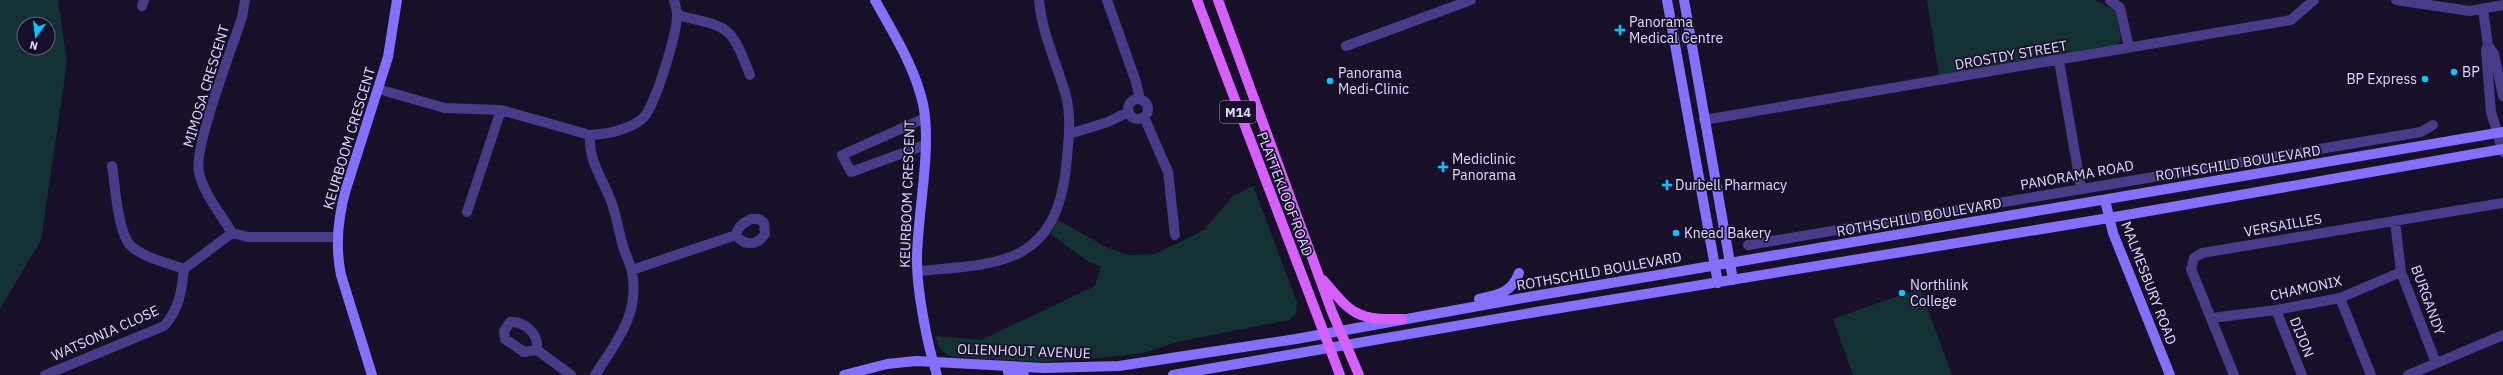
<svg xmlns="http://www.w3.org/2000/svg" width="2503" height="375" viewBox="0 0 2503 375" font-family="'IBM Plex Sans',sans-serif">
<rect width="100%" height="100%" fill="#181029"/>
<!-- green -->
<path fill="#133033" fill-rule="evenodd" d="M0,0H58L67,63L41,240L0,309ZM24,24H48V48H24Z
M1927,0H2094L2116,10L2121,40L2117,45L1939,76Z
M1253,186L1297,302L1296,314L1289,320L1177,342L1144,353L1109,357L1044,362L954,357C944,354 937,348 936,336L981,340L1095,286L1101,267L1089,262L1050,234L1058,220L1106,247L1128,255L1155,254L1204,230L1233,196Z
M1920,288L1952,375H1853L1833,319Z"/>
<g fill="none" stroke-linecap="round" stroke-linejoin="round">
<!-- street -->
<path stroke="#483b88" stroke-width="10" d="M245,0L242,17C233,46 193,148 199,172C203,193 221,214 232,233L248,237H338
M1107,0L1136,82L1140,99
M2110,0L2120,8L2129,47
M2396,0L2470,11L2503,5
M142,6L144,0
M2483,10L2488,45L2486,50L2491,112L2503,152
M677,15C729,28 730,23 750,75
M2488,45L2494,54L2503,96
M1346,46L1471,0
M2059,61L2081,188
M378,89L445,108L501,110L590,135C607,134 628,130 642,119C655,108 677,33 677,15C677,10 675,5 674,0
M1128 109a10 10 0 1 1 20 0a10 10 0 1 1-20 0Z
M1144,117L1168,172L1175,235
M1704,120L2291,20L2314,0
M1069,134L1108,122L1128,112
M590,135C588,158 600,175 609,196C616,211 618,229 623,246C625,254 630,263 632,272C640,314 617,341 595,375
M925,145L851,172L842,155L925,118
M112,166C115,185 118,234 131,246C144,258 168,263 184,269
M467,212L501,110
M751,219H759L764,223L765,234C757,246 744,246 736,235C738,226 743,223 751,219Z
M2395,221L2401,272L2436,363
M1748,245L2421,132L2433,125
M184,269L232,233
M632,270L736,235
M918,271C998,264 1055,266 1066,168C1068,145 1072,119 1066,96C1057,64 1042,34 1039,0
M2340,298L2371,375
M2276,310L2302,375
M2212,318L2276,310L2340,298L2401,272
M510,322C526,321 539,335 537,350L524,352L505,339L504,331Z
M537,350L571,375
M45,375L164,326C179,310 182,290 184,269
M2234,375L2191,269L2194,258L2202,253L2503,203
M2408,375L2503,335"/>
<!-- secondary -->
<path stroke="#856fff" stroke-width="10" d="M875,0C893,33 915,67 923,104C932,147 918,210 917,256C916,287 927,344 937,375
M1667,0L1718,283
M1684,0L1733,280
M2105,200L2113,233L2170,375
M1479,299C1497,295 1512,293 1519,273
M1008,372L1024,375
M372,375L341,275C335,246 338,217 346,189L388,57L397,0
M844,375L887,364L916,361L1044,368L1119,366L1296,339L1534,296L2503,132
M1173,375L1536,312L2109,218L2503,149"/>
<!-- primary -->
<path stroke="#d75fff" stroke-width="10" d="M1197,0L1340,375
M1218,0L1332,312L1359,375
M1323,280C1352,314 1356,320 1402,319"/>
</g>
<!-- markers -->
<g fill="#04c7ff" stroke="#181029" stroke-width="1.5">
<path d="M1618 24h4v4h4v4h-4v4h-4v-4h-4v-4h4z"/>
<circle cx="2454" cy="72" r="4"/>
<circle cx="2425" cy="79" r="4"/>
<circle cx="1330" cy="81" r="4"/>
<path d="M1441 161h4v4h4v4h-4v4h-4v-4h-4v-4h4z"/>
<path d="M1665 179h4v4h4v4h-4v4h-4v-4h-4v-4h4z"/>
<circle cx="1676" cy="233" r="4"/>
<circle cx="1902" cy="293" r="4"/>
</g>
<g text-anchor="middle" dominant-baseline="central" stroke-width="3.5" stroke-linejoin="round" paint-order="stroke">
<!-- shield labels -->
<rect fill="#181029" stroke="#a59cbf" stroke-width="1" x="1220" y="101" width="36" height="22" rx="3"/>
<g font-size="13" font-weight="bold" fill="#e1d8ff">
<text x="1238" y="112">M14</text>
</g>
<!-- poi labels -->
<g font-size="14" fill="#e1d8ff" stroke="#181029" text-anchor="start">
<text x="1629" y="22">Panorama<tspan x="1629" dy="16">Medical Centre</tspan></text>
<text x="2462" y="72">BP</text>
<text x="1338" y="73">Panorama<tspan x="1338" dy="16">Medi-Clinic</tspan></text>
<text x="2417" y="79" text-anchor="end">BP Express</text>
<text x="1452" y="159">Mediclinic<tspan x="1452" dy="16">Panorama</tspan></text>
<text x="1675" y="185">Durbell Pharmacy</text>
<text x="1684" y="233">Knead Bakery</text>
<text x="1910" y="285">Northlink<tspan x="1910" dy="16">College</tspan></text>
</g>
<!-- street labels -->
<g font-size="14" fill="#e1d8ff" stroke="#181029">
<text transform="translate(2011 55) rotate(-10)">DROSTDY STREET</text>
<text transform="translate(206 86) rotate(-73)">MIMOSA CRESCENT</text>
<text transform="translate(349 138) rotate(-73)">KEURBOOM CRESCENT</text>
<text transform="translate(2238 163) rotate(-9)">ROTHSCHILD BOULEVARD</text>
<text transform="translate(2077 175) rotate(-10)">PANORAMA ROAD</text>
<text transform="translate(907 194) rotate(-88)">KEURBOOM CRESCENT</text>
<text transform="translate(1285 194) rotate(69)">PLATTEKLOOF ROAD</text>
<text transform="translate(1919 217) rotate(-10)">ROTHSCHILD BOULEVARD</text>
<text transform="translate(2283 225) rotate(-10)">VERSAILLES</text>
<text transform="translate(1599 271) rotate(-10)">ROTHSCHILD BOULEVARD</text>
<text transform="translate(2149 283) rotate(69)">MALMESBURY ROAD</text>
<text transform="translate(2306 288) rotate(-12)">CHAMONIX</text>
<text transform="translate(2428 300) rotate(70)">BURGANDY</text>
<text transform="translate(105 333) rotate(-24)">WATSONIA CLOSE</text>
<text transform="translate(2302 337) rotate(68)">DIJON</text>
<text transform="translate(1024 351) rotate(2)">OLIENHOUT AVENUE</text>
</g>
</g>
<!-- north arrow -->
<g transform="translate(36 36) rotate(194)"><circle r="19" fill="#181029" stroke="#68607f"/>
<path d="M0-3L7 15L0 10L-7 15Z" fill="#04c7ff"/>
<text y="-6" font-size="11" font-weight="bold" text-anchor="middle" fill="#e1d8ff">N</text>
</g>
</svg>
